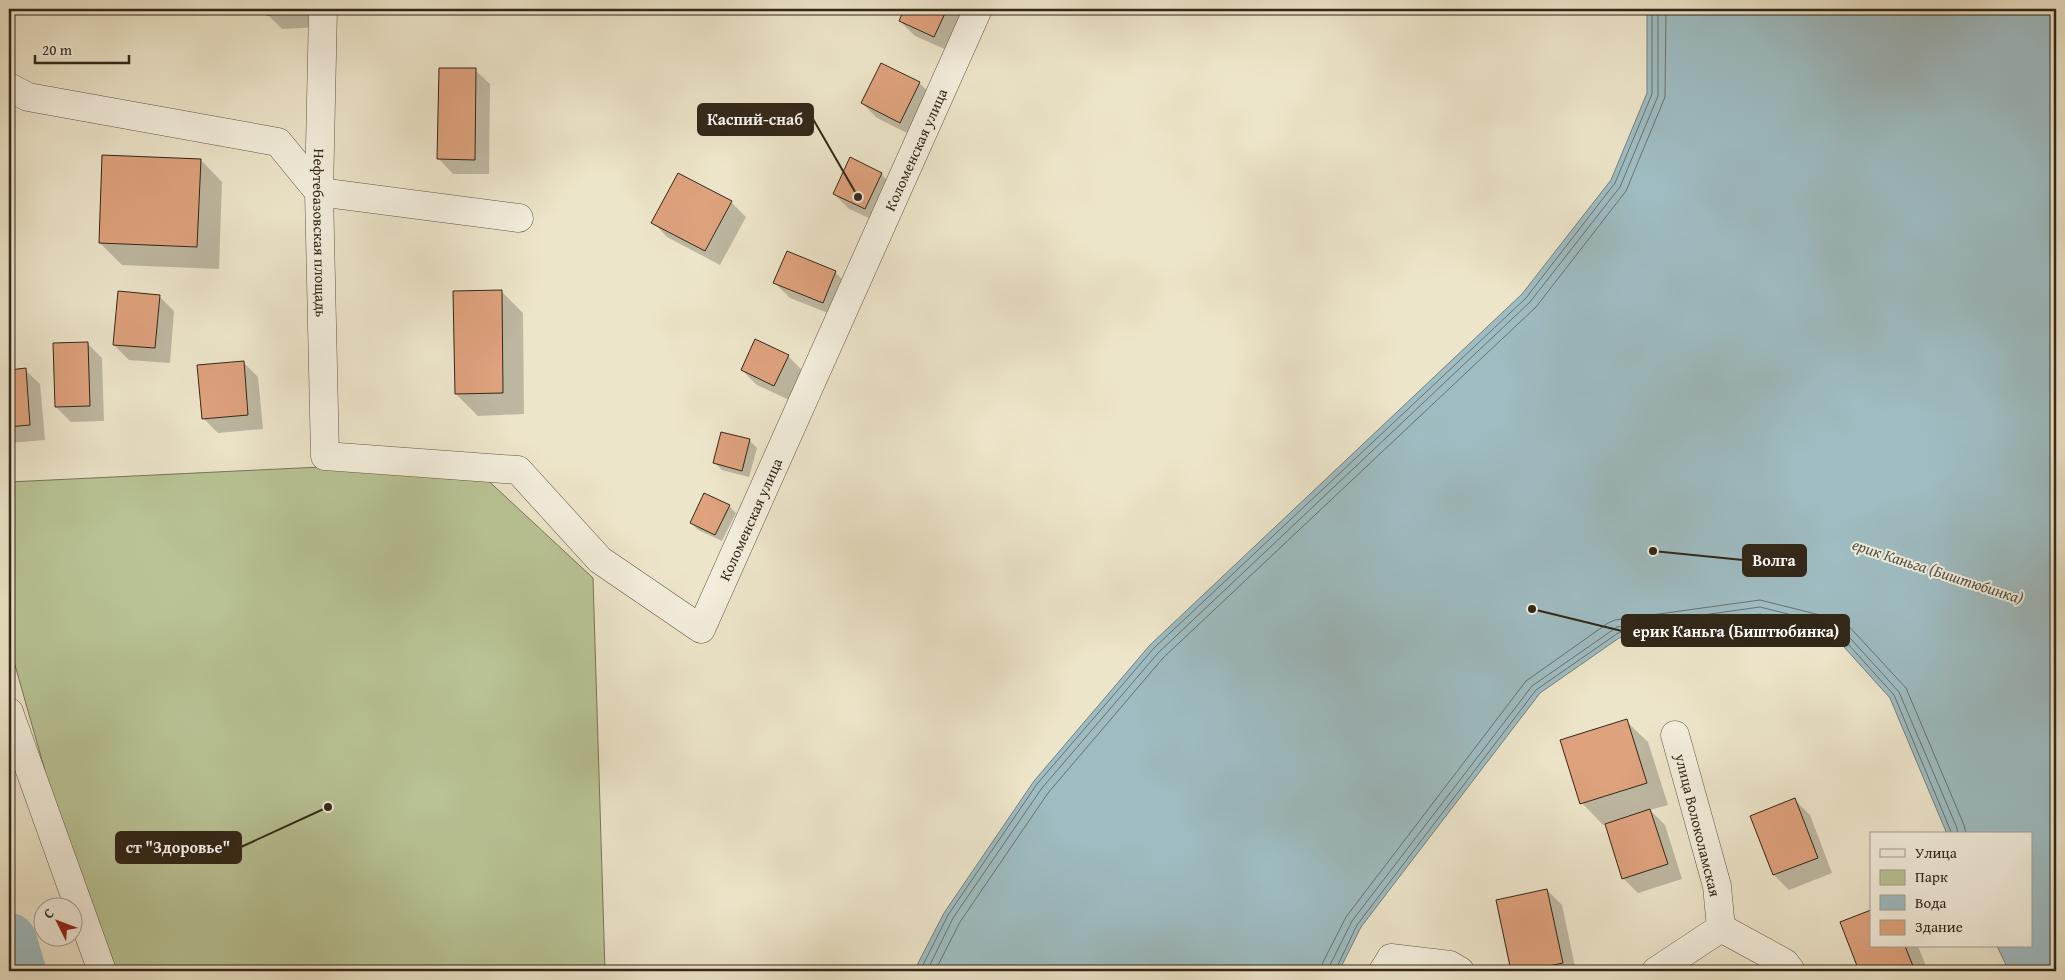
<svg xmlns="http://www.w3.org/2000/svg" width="2065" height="980" viewBox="0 0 2065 980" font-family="'Gentium Book Plus',serif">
<rect width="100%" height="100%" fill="#ede5ca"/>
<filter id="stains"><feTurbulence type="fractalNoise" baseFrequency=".004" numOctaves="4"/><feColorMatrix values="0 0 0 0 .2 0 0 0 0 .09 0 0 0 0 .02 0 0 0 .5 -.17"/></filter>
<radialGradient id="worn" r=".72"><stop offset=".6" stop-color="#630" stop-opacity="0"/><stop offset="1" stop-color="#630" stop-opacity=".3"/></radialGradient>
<!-- green -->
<path fill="#b9c496" stroke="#767657" d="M466,460L593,578L605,971H102L9,644V482Z"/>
<!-- water -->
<path fill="#9ebcc2" stroke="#73807e" d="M1647,9H2056V971H2009L1997,946H2031V834H1947L1890,698L1835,637L1760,619L1619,638L1540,693L1361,927L1339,971H914L944,913L1034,781L1150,645L1522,294L1611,180L1647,93Z"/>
<!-- shadow -->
<path fill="#0003" d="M267,9H319L320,27L282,29L267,14Z
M906,9H955L964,18L949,51L915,36L900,21Z
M475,70L490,84L489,174H453L439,159Z
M919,83L934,97L915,137L877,118L862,103Z
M201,160L222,182L219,269L122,265L100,243Z
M678,174L731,202L746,217L720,265L667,237L653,222Z
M881,174L896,189L880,223L849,209L834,194Z
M835,272L850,287L838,317L790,298L775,283Z
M501,291L523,313L524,414L478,416L456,394Z
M159,296L174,311L170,363L129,360L114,345Z
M87,343L102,358L104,421L71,422L56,407Z
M788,356L803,371L789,400L757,385L742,370Z
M243,362L258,377L263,429L218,433L203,418Z
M25,370L40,384L45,440L9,443V371Z
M750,441L757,448L749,477L722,470L715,463Z
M729,506L736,513L722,541L698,530L691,523Z
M1626,721L1648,742L1668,805L1650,810L1665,825L1682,879L1638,893L1623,878L1606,824L1603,825L1582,803Z
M1795,800L1810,815L1832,873L1789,890L1774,875Z
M1547,890L1562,905L1576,971H1512L1497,901Z
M1871,911V946H1918L1928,971H1860L1842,923Z"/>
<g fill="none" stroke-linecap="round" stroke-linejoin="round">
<!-- shore -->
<path stroke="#68726d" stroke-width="1" d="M920,971L948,915L1037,784L1154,648L1526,298L1615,183L1652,94V9
M927,971L953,918L1042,788L1158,653L1530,302L1620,187L1658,96V9
M935,971L960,922L1048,793L1163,658L1536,307L1626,191L1665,97L1666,9
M1321,971L1323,962L1346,917L1526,681L1608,623L1615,620L1760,600L1844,621L1906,688L1964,825L1966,834
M1329,971L1330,965L1352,921L1532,686L1617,627L1760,607L1840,627L1899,692L1957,828L1958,834
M1335,971L1357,925L1536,690L1618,633L1760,614L1838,633L1894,695L1952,834"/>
<!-- river -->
<path stroke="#9ebcc2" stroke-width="56" d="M9,941L18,971"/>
</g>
<!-- building -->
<path fill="#dea27d" stroke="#322718" d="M265,9H305V12L266,15Z
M904,9H947L934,37L899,21Z
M881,63L920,82L900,123L861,103Z
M439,68H476L475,160L437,159Z
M102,155L201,159L197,247L99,243Z
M850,157L882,173L865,209L833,194Z
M678,173L732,201L705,251L651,223Z
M787,251L836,271L823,303L773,283Z
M502,290L503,393L455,394L453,291Z
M118,291L160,295L155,348L113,345Z
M755,339L789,355L774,386L741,370Z
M88,342L90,406L55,407L53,343Z
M244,361L248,415L202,419L197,365Z
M26,368L30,425L9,427V370Z
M721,432L750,439L742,471L713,463Z
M704,493L730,505L715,535L690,523Z
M1627,719L1647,783L1580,804L1560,740Z
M1795,798L1818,858L1773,875L1750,816Z
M1650,809L1668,864L1622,879L1605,824Z
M1547,889L1563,963L1525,971H1511L1496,900Z
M1871,910V946H1905L1915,971H1859L1840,922Z"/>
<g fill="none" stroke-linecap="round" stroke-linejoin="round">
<!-- minor casing -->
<g stroke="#615644" stroke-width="29">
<g id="minor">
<path id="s1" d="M323,9L319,192L325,456L518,470L600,560L701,629L978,9"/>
<path d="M9,87L28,97L278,142L319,192L519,218"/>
<path d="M9,712L102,971"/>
<path d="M1721,928L1785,963L1791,971"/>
<path d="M1383,971L1391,958L1450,965L1460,971"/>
<path d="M1656,971L1721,928L1717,886L1675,735"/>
</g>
</g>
<!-- minor -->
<use href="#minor" stroke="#f3eedd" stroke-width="28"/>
</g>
<g text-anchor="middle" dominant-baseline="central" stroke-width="4" stroke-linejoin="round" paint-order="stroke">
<!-- street labels -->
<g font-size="15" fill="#322718" stroke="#f3eedd">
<text stroke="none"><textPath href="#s1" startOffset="1410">Коломенская улица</textPath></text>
<text stroke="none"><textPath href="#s1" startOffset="224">Нефтебазовская площадь</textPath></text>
<text stroke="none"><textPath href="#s1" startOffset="1005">Коломенская улица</textPath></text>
<text transform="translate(1698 825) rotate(76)">улица Волоколамская</text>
</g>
<!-- water labels -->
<g font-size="16" font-style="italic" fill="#52544b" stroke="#f3eedd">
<text transform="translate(1938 571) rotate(18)">ерик Каньга (Биштюбинка)</text>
</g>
</g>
<!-- callouts -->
<path fill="none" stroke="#322718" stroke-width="2" d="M858 197L813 119M1653 551L1743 560M1532 609L1622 631M328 807L241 847"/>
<g fill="#322718" stroke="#f3eedd" stroke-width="2">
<circle cx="858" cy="197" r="5"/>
<circle cx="1653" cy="551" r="5"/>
<circle cx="1532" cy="609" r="5"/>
<circle cx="328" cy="807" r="5"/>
</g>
<g fill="#322718" stroke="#322718" stroke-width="2">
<rect x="698" y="104" width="115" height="31" rx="5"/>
<rect x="1743" y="545" width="63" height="31" rx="5"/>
<rect x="1622" y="615" width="227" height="31" rx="5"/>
<rect x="116" y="832" width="125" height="31" rx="5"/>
</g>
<g font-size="16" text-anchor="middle" font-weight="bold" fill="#fff">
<text x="755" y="125">Каспий-снаб</text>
<text x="1774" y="566">Волга</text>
<text x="1736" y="637">ерик Каньга (Биштюбинка)</text>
<text x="178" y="853">ст "Здоровье"</text>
</g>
<!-- margin -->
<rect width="2065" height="980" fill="none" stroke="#ede5ca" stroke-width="30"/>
<rect x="10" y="10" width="2045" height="960" fill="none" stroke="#322718" stroke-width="2.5"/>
<rect x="15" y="15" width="2035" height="950" fill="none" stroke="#322718"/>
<!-- legend -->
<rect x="1870" y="832" width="162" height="115" fill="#f3eedd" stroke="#a69e8e"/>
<rect x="1880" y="849" width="25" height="8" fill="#f3eedd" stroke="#a69e8e"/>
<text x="1915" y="858" font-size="15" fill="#322718">Улица</text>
<rect x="1880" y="870" width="25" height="15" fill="#b9c496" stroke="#a69e8e"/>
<text x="1915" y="882" font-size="15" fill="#322718">Парк</text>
<rect x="1880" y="895" width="25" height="15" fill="#9ebcc2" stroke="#a69e8e"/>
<text x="1915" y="908" font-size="15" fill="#322718">Вода</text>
<rect x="1880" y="920" width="25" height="15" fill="#dea27d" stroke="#a69e8e"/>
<text x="1915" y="932" font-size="15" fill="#322718">Здание</text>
<!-- north arrow -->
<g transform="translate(58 922) rotate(312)"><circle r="24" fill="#f3eedd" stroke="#a69e8e"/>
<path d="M0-4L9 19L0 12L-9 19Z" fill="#8f2418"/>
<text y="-8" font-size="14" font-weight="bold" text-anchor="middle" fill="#322718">С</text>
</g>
<!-- scale -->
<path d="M35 55v8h94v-8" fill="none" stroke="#322718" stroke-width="2.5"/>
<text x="42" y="55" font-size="15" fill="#322718" stroke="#f3eedd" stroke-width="4" paint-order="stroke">20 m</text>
<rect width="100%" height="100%" filter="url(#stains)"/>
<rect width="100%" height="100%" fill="url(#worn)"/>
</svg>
